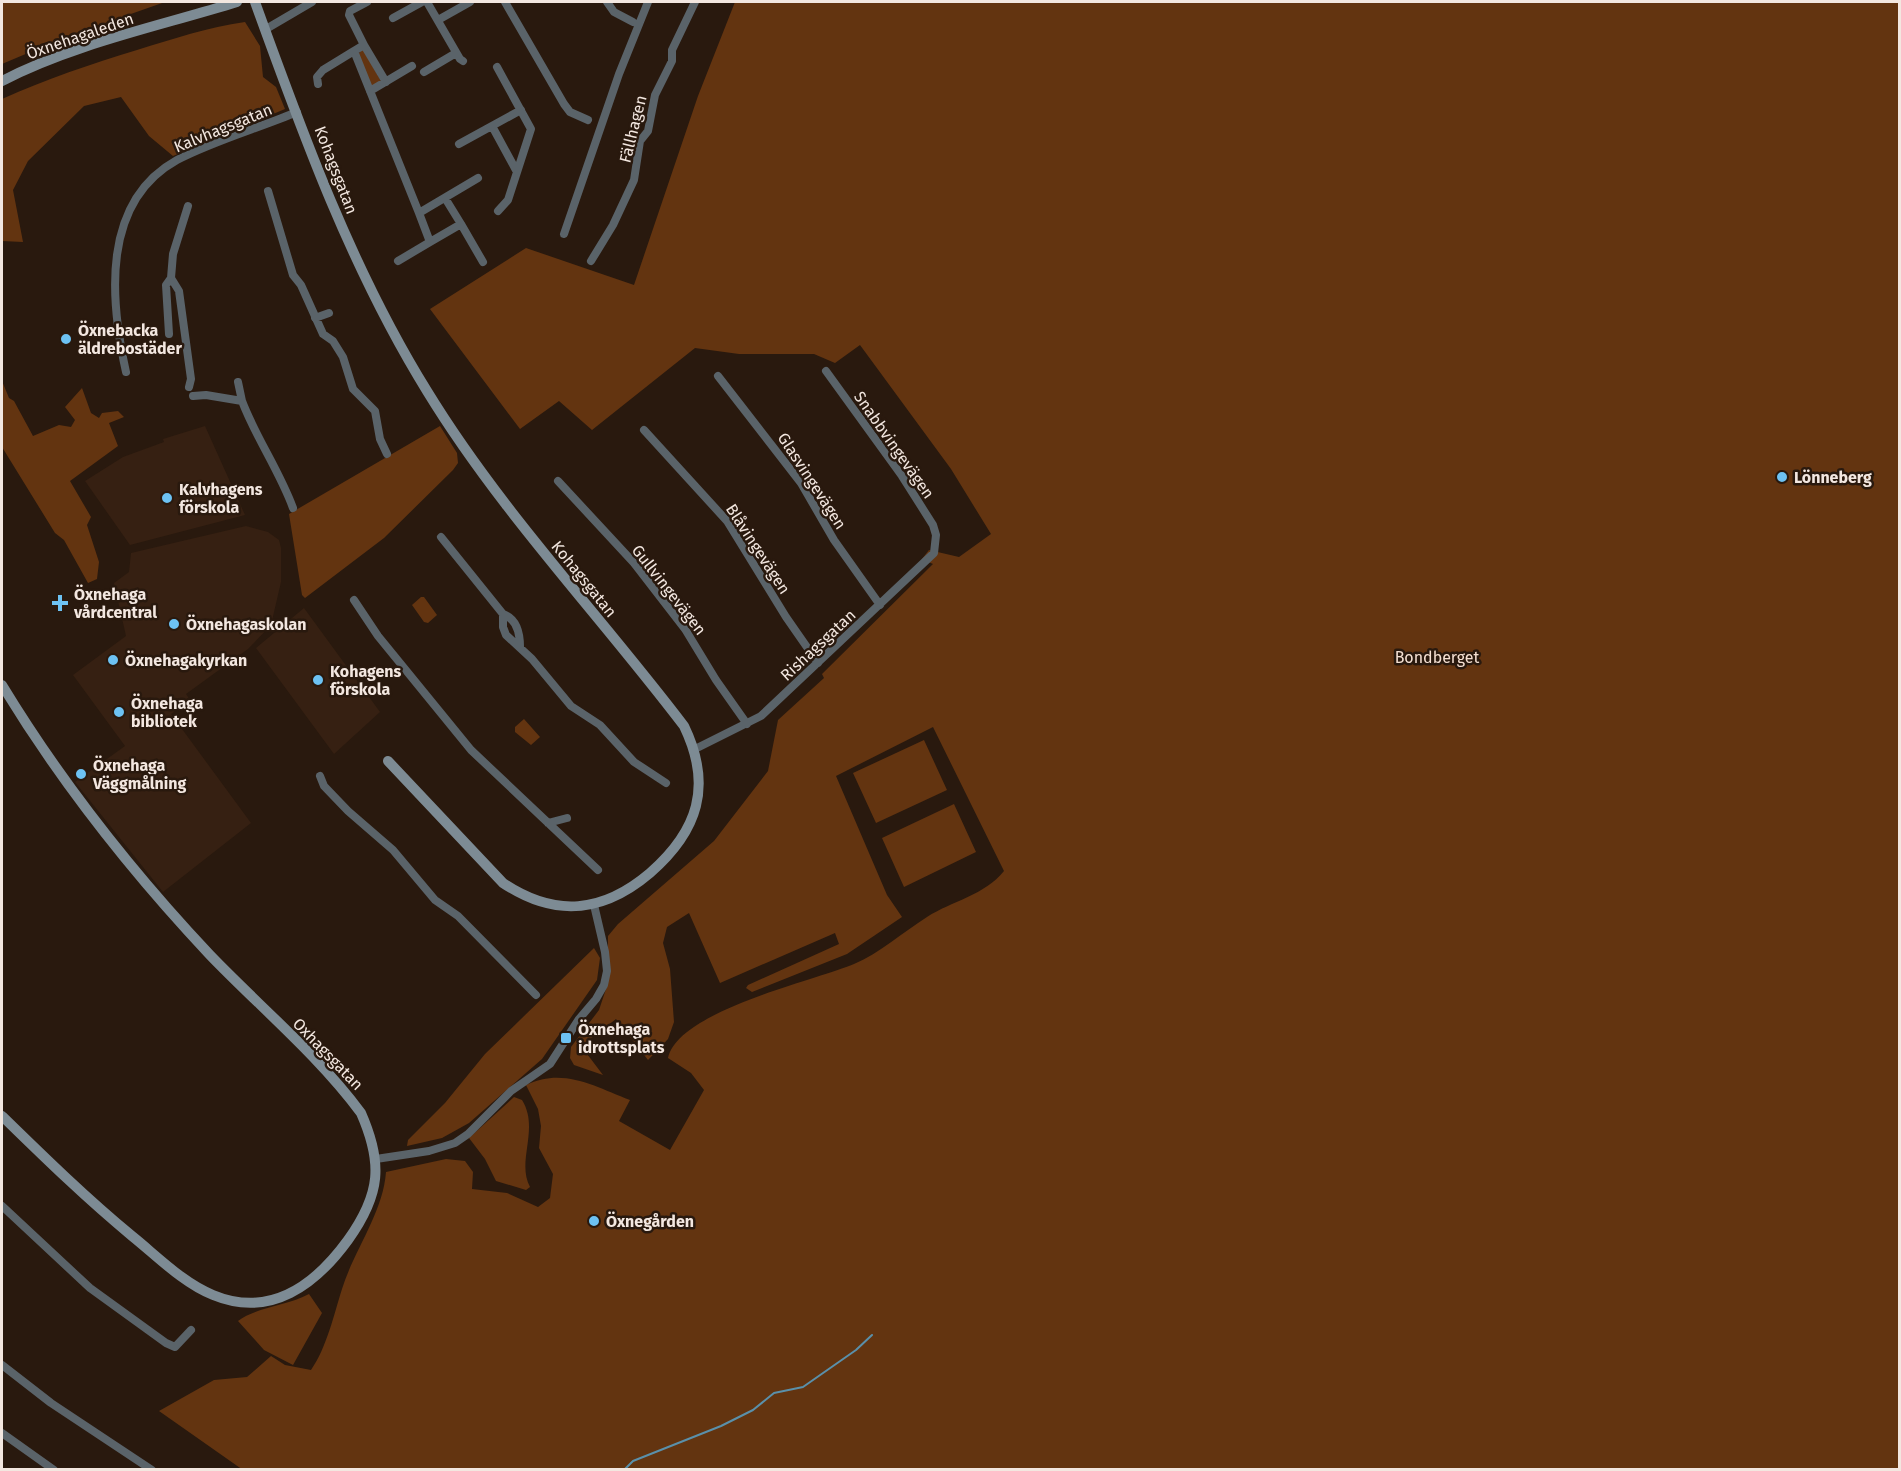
<svg xmlns="http://www.w3.org/2000/svg" width="1901" height="1471" viewBox="0 0 1901 1471" font-family="'Fira Sans',sans-serif">
<rect width="100%" height="100%" fill="#29190e"/>
<!-- built -->
<path fill="#362012" d="M205,426L245,515L130,545L85,481L123,457L164,442L163,439Z
M246,526L268,532L279,540L281,548V582L271,625L248,649L186,694L190,700L171,714L251,823L163,892L75,782L125,746L73,675L126,636L114,583L129,572L131,553Z
M304,608L380,712L334,754L256,648Z"/>
<!-- green -->
<path fill="#633410" d="M2,2H165L68,36L2,64Z
M735,2H1899V1469L243,1470L159,1411L214,1380L247,1377L271,1356L285,1365L311,1370C327,1347 334,1314 342,1289C354,1250 383,1213 386,1172L446,1159L465,1161L473,1172L472,1189L507,1193L538,1207L550,1198L553,1174L539,1148L541,1126L538,1109L526,1085C564,1067 595,1087 630,1100L619,1121L670,1150L704,1090L691,1073L668,1058C678,1011 813,981 854,964C880,953 903,932 927,917C952,901 985,895 1004,871L933,727L836,776L887,895L902,917L847,954L752,992L746,988L748,985L839,944L835,933L720,983L689,913L667,927L663,943L670,969L674,1022L668,1039L648,1060L616,1019L581,1046L603,1075L574,1065L570,1058L571,1047L599,1010L608,983V936L618,924L714,841L768,771L778,720L824,678L822,674L933,564L922,559L929,550L959,557L991,534L951,469L860,345L835,363L814,354H739L695,348L592,430L559,401L520,429L430,309L526,248L634,285L698,96Z
M245,22L260,46L263,77L276,87L285,109L173,156L149,136L121,97L84,106L28,161L13,190L23,242L2,241V99C46,79 91,64 137,50C173,39 208,27 245,22Z
M363,49L381,81L374,86L371,85L358,54Z
M2,381L9,398L14,401L33,436L59,425L71,427L75,420L65,407L82,388L91,413L99,418L102,413L118,411L124,417L109,423L118,446L70,481L91,517L87,525L99,562L97,579L88,583L64,540L55,533L2,447Z
M440,426L457,453L458,463L453,470L384,538L305,598L302,595L289,514Z
M421,597H424L437,615L428,623L424,622L412,605Z
M524,719L540,737L531,745L515,732V727Z
M924,740L947,790L876,823L853,773Z
M954,804L976,852L904,887L882,838Z
M594,948L600,958L597,980L542,1059L469,1123L442,1138L407,1146L408,1140L445,1103L485,1054Z
M514,1097L522,1100C540,1129 516,1161 530,1187L526,1190L496,1181L485,1159L469,1138Z
M309,1294L322,1313L293,1365L264,1350L238,1321C256,1307 287,1306 309,1294Z"/>
<g fill="none" stroke-linecap="round" stroke-linejoin="round">
<!-- stream -->
<path stroke="#5a90aa" stroke-width="2" d="M624,1470L633,1461L721,1426L753,1410L774,1393L803,1387L856,1350L872,1335"/>
<!-- street -->
<path stroke="#5a6369" stroke-width="8" d="M427,2L460,59L463,61
M505,2L564,104L570,112L588,120
M607,2L614,12L633,22
M393,18L422,2
M438,20L470,2
M266,29L312,2
M364,45L349,15L350,11L367,2
M497,67L531,129L508,200L498,211
M424,72L456,53
M386,82L364,45L354,51L419,213
M318,84L317,77L323,70L354,51
M370,91L412,66
M492,126L517,172
M459,144L521,110
M268,191L293,275L301,285L323,334L333,341L343,357L353,389L375,411L380,439L387,454
M445,198L461,224L430,242L419,213L478,178
M188,206L173,254L171,278L179,291L191,379L189,387
M461,224L483,262
M564,234L619,74L648,2
M398,261L430,242
M591,261L613,225L634,180L640,141L648,131L655,95L672,61V50L695,2
M315,318L329,313
M169,334L166,285L171,278
M126,372C110,300 101,202 177,160C213,141 259,128 297,112
M718,376L801,483L834,540L880,605
M238,382L242,401
M193,396L206,395L242,401C256,438 279,470 293,508
M644,430L727,521L786,617L818,663
M558,481L634,563L685,629L716,680L747,724
M441,537L503,614V627L506,635L532,659L571,706L600,725L634,762L666,783
M354,600L378,636L471,750L598,870
M503,614C517,619 520,633 520,647
M695,749L761,716L934,553L936,535L933,525L902,476L826,371
M320,776L324,786L348,811L393,850L435,900L458,916L536,995
M548,823L567,818
M376,1159L429,1151L455,1143L468,1134L511,1091L550,1064L579,1019L596,999L604,985L607,971L605,952L594,905
M2,1206L90,1288L166,1343L175,1347L191,1330
M2,1365L51,1403L152,1470
M2,1433L54,1470"/>
<!-- secondary -->
<path stroke="#7d8b94" stroke-width="10" d="M255,2C303,135 352,270 427,391C501,512 599,614 684,726C713,786 698,831 650,873C603,913 555,918 503,883L388,761
M2,81C73,44 160,26 237,2
M2,685C61,782 132,872 210,955C260,1007 318,1055 361,1113C383,1163 381,1194 348,1240C316,1284 271,1319 213,1295C183,1283 157,1256 132,1236C87,1199 44,1157 2,1116"/>
</g>
<!-- markers -->
<g fill="#6dc2f3" stroke="#29190e" stroke-width="2">
<circle cx="66" cy="339" r="6"/>
<circle cx="1782" cy="477" r="6"/>
<circle cx="167" cy="498" r="6"/>
<path d="M57 594h6v6h6v6h-6v6h-6v-6h-6v-6h6z"/>
<circle cx="174" cy="624" r="6"/>
<circle cx="113" cy="660" r="6"/>
<circle cx="318" cy="680" r="6"/>
<circle cx="119" cy="712" r="6"/>
<circle cx="81" cy="774" r="6"/>
<rect x="560" y="1032" width="12" height="12" rx="3"/>
<circle cx="594" cy="1221" r="6"/>
</g>
<g text-anchor="middle" dominant-baseline="central" stroke-width="5" stroke-linejoin="round" paint-order="stroke">
<!-- street labels -->
<g font-size="16" fill="#f3e7e0" stroke="#29190e">
<text transform="translate(80 36) rotate(-19)">Öxnehagaleden</text>
<text transform="translate(223 128) rotate(-22)">Kalvhagsgatan</text>
<text transform="translate(633 129) rotate(-76)">Fällhagen</text>
<text transform="translate(336 170) rotate(69)">Kohagsgatan</text>
<text transform="translate(894 445) rotate(55)">Snabbvingevägen</text>
<text transform="translate(812 481) rotate(57)">Glasvingevägen</text>
<text transform="translate(758 549) rotate(57)">Blåvingevägen</text>
<text transform="translate(584 579) rotate(51)">Kohagsgatan</text>
<text transform="translate(669 590) rotate(52)">Gullvingevägen</text>
<text transform="translate(818 645) rotate(-43)">Rishagsgatan</text>
<text transform="translate(328 1054) rotate(46)">Oxhagsgatan</text>
</g>
<!-- poi labels -->
<g font-size="16" font-weight="bold" fill="#f3e7e0" stroke="#29190e" text-anchor="start">
<text x="78" y="330">Öxnebacka<tspan x="78" dy="18">äldrebostäder</tspan></text>
<text x="1794" y="477">Lönneberg</text>
<text x="179" y="489">Kalvhagens<tspan x="179" dy="18">förskola</tspan></text>
<text x="74" y="594">Öxnehaga<tspan x="74" dy="18">vårdcentral</tspan></text>
<text x="186" y="624">Öxnehagaskolan</text>
<text x="125" y="660">Öxnehagakyrkan</text>
<text x="330" y="671">Kohagens<tspan x="330" dy="18">förskola</tspan></text>
<text x="131" y="703">Öxnehaga<tspan x="131" dy="18">bibliotek</tspan></text>
<text x="93" y="765">Öxnehaga<tspan x="93" dy="18">Väggmålning</tspan></text>
<text x="578" y="1029">Öxnehaga<tspan x="578" dy="18">idrottsplats</tspan></text>
<text x="606" y="1221">Öxnegården</text>
</g>
<!-- park labels -->
<g font-size="16" fill="#f5e0d2" stroke="#29190e">
<text x="1437" y="657">Bondberget</text>
</g>
</g>
<!-- border -->
<rect width="1901" height="1471" fill="none" stroke="#f3e7e0" stroke-width="6"/>
</svg>
